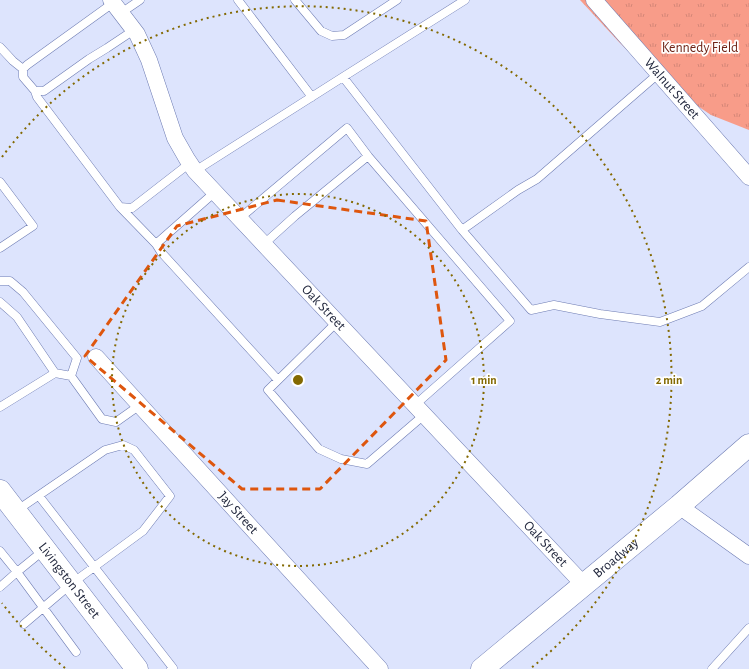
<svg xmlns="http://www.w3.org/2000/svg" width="749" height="669" viewBox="0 0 749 669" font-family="'Alegreya Sans',sans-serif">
<defs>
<pattern id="park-tufts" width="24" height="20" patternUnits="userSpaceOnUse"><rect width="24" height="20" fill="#f89c89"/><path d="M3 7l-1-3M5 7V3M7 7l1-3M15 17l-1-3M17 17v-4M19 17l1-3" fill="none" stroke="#d48677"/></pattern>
</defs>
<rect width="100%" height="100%" fill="#dde4fd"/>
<!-- park -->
<path fill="url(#park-tufts)" d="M580,0H749V130L711,115L656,78L619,42Z"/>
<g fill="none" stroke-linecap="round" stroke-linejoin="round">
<!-- lane casing -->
<g stroke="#6e7cb3" stroke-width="9">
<path id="lane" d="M238,0L312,97
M295,0L321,31L332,36L344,35L397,0
M465,0L343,77L462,230L518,190L537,179L658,74
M113,3L27,65L23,69V77L35,91H44L89,59L107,48L134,30
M121,13L140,0
M0,47L13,61L23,69
M35,91L37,97L120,207L132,208L190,163
M195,171L343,77
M0,182L33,226L0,248
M120,207L156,244L161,252L278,380
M240,218L347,128L368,156
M462,230L531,310L554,305L600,314L660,322L702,306L749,267
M156,244L215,192
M264,244L295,216L368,156L510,321L415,405
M0,281H10L23,292L77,358L71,376L55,373
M0,302L17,317L55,373L0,407
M337,322L268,390L319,449L341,459L367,464L424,415
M71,376L102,419L116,422L140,405
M39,496L173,668L171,669
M16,511L105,450L123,445L134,450L170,496L143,531L71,584L24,624
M0,551L17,572L44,550
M0,587L17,572L76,652
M712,669L749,628"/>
</g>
<!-- street casing -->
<g stroke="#6e7cb3" stroke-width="17">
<g id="street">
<path id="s1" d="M111,0L137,34L149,60L175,138L187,159L195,171L584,585"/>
<path id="s2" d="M594,0L749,177"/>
<path id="s3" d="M96,357L380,669"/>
<path d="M679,506L749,556"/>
</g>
</g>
<!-- secondary casing -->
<g stroke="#6e7cb3" stroke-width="23">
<g id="secondary">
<path id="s4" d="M482,669L679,506L749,445"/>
</g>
</g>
<!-- primary casing -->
<g stroke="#6e7cb3" stroke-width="23">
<g id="primary">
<path id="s5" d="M0,491L137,669"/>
</g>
</g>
<!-- lane -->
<use href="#lane" stroke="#fff" stroke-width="8"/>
<!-- street -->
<use href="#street" stroke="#fff" stroke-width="16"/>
<!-- secondary -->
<use href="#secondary" stroke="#fff" stroke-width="22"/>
<!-- primary -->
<use href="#primary" stroke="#fff" stroke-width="22"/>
</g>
<!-- marked area -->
<path fill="none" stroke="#de560e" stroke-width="3" stroke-dasharray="8 5" stroke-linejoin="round" d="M277,200L426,221L446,360L320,489H242L85,356L177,226Z"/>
<!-- distance rings -->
<g fill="none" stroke="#836902" stroke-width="2" stroke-dasharray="2 4">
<circle cx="298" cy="380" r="186"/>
<path d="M65 668A371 371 0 0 1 2 603M2 157A371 371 0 1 1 531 668"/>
</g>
<g text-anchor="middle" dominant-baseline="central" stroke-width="3.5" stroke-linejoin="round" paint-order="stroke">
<!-- park labels -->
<g font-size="14" fill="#6f2417" stroke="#fff">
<text x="700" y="48">Kennedy Field</text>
</g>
<!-- street labels -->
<g font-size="14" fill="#1c2238" stroke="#fff">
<text stroke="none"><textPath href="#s2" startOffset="118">Walnut Street</textPath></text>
<text stroke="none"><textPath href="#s1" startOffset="380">Oak Street</textPath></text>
<text stroke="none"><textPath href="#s3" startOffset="211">Jay Street</textPath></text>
<text stroke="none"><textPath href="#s1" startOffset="704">Oak Street</textPath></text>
<text stroke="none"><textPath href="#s4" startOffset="174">Broadway</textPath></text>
<text stroke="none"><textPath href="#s5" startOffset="113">Livingston Street</textPath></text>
</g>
</g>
<circle cx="298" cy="380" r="6" fill="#836902" stroke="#fff" stroke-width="2"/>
<g font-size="12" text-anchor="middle" font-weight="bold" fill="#836902" stroke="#fff" stroke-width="3.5" stroke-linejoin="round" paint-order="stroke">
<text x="484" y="384">1 min</text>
<text x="669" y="384">2 min</text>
</g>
</svg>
